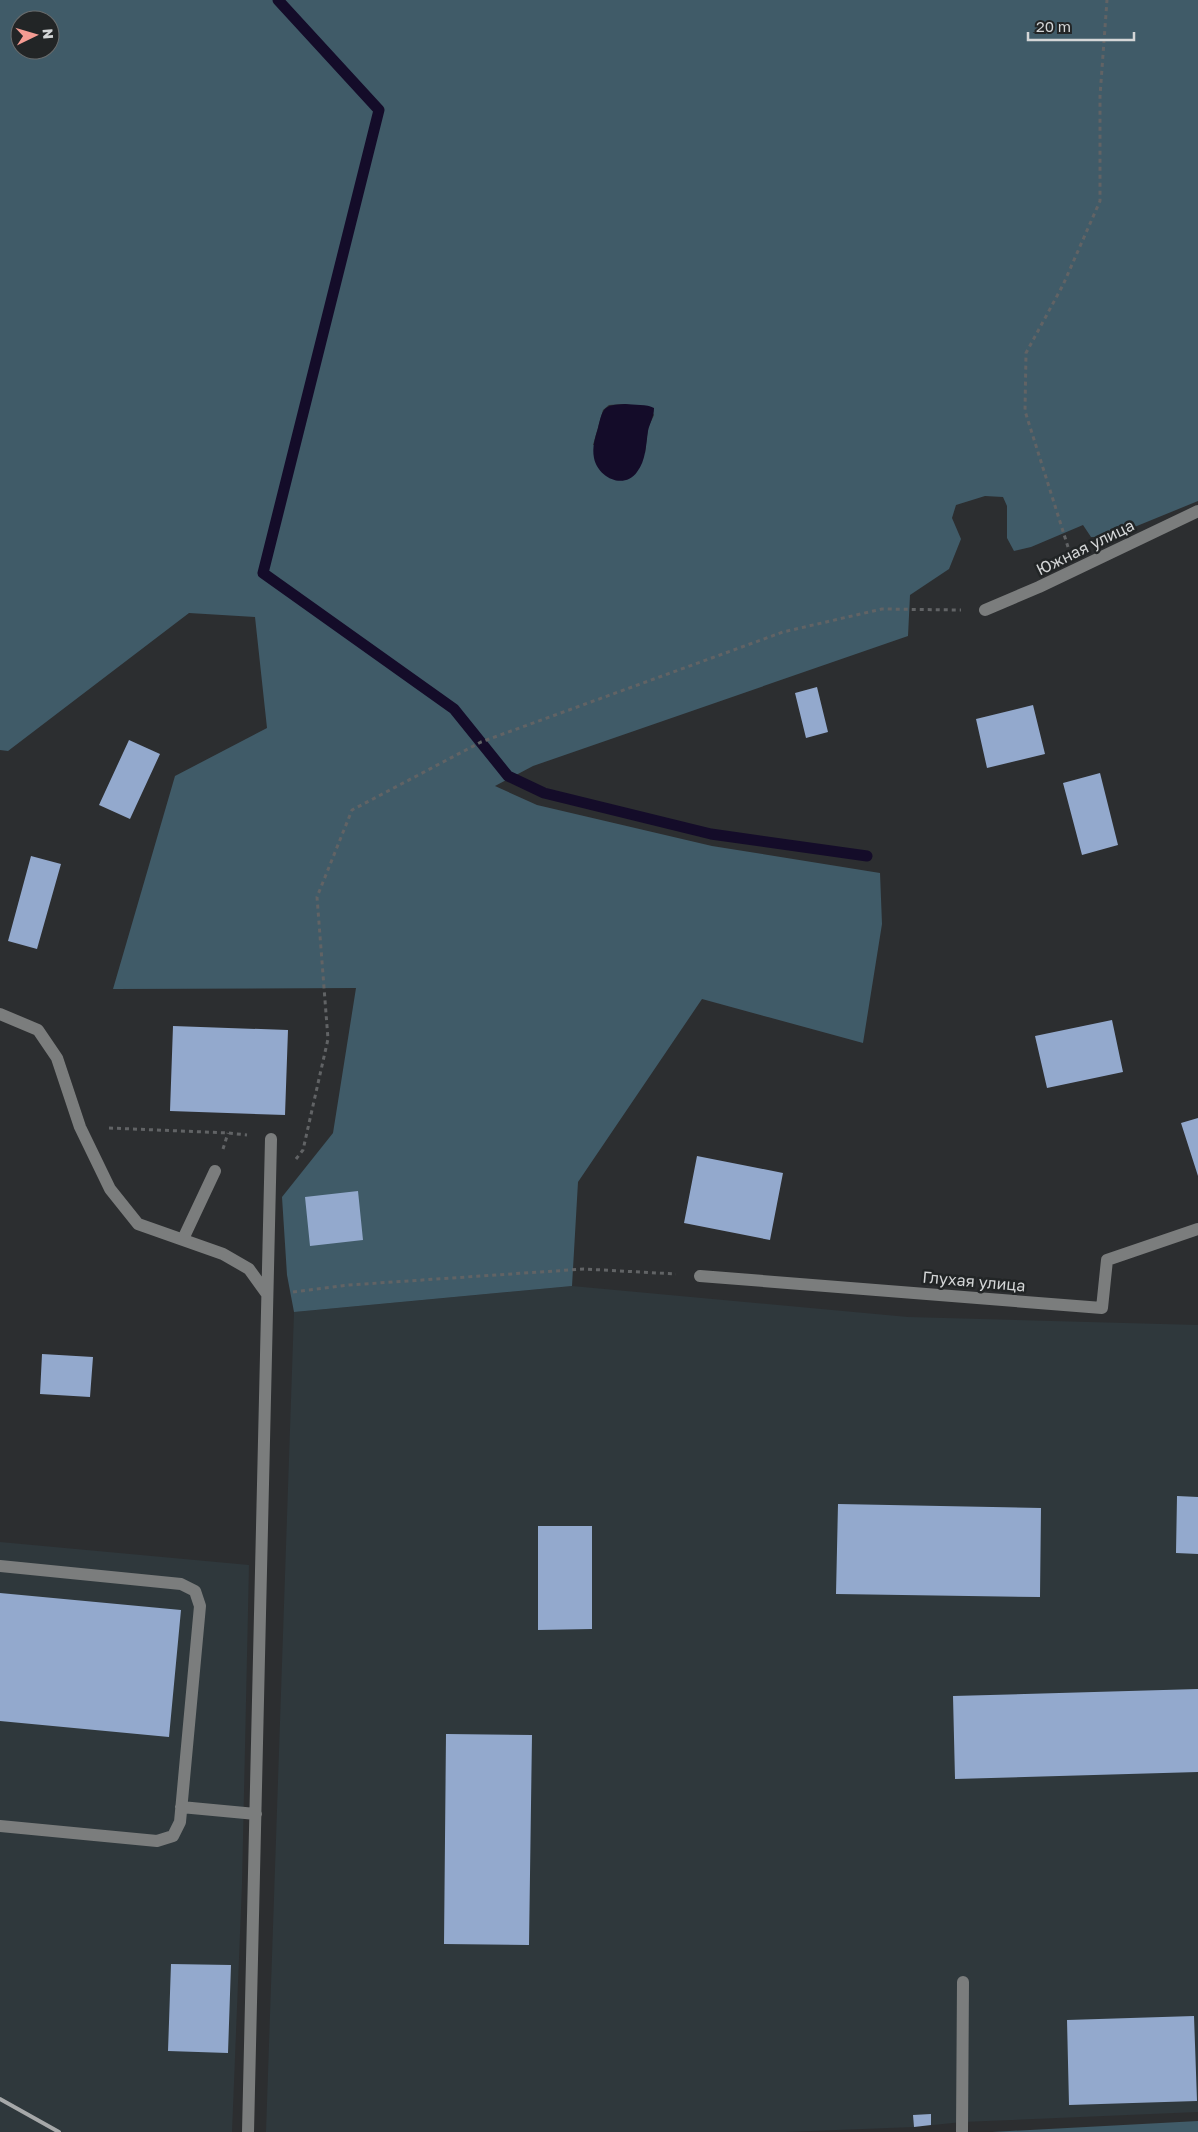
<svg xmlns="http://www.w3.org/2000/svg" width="1198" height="2132" viewBox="0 0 1198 2132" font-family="'Golos Text',sans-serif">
<rect width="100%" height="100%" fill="#2c2e30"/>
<!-- built -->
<path fill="#2f383c" d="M572,1286L908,1317L1198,1325V2112L962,2122L914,2127L786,2132H266L294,1312Z
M0,1542L249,1565L242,1884L232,2132H0Z"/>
<!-- green -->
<path fill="#405b68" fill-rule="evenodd" d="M0,0H1198V501L1110,537H1091L1083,525L1031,547L1014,551L1007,538V506L1003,497L985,496L956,505L952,518L961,539L949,569L910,595L908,636L533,766L495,786L537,805L712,846L880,873L882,924L863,1043L702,999L578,1182L572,1286L294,1312L287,1275L282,1197L333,1133L356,988L113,989L175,776L267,728L255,617L189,613L8,751L0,750ZM20,20H50V50H20ZM625,404L641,407L649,406L654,415L648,428L645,453L593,445L603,410L609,405Z
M1198,2121V2132H992Z"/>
<!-- water -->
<path fill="#140c29" d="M625,404C634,405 647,404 654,408C654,417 650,422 648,431C646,444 646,461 637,472C624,490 598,478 594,458C592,447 595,438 598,428C603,407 604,405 625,404Z"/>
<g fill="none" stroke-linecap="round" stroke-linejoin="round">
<!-- stream -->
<path stroke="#140c29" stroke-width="11" d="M278,0L379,110L263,573L454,709L508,776L544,793L711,834L867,856"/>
</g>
<!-- building -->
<path fill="#93a9cd" d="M817,687L828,732L806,738L795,693Z
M1033,705L1045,754L987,768L976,719Z
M129,740L160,754L130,819L99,805Z
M1100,773L1118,845L1082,855L1063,783Z
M31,856L61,864L37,949L8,941Z
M1112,1020L1123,1072L1047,1088L1035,1036Z
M173,1026L288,1030L285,1115L170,1111Z
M1198,1118V1176L1181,1123Z
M697,1156L783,1173L770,1240L684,1223Z
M358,1191L363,1240L310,1246L305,1197Z
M42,1354L93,1357L90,1397L40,1394Z
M1177,1496L1198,1497V1554L1176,1553Z
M838,1504L1041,1508L1040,1597L836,1594Z
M538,1526H592V1629L538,1630Z
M0,1593L181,1610L169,1737L0,1721Z
M1198,1689V1772L955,1779L953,1696Z
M446,1734L532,1735L529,1945L444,1944Z
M171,1964L231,1965L228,2053L168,2051Z
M1194,2016L1197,2101L1069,2105L1067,2020Z
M931,2114V2125L914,2127L913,2115Z"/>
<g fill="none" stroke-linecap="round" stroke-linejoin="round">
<!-- path -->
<path stroke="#616365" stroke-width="3" stroke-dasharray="4 4" stroke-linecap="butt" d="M1068,547L1025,411L1026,353L1063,285L1100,201V96L1107,0
M109,1128L228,1133L247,1135
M223,1149L228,1133
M296,1159L303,1150L328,1039L317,897L352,810L481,742L783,632L882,609L961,610
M293,1292L349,1285L584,1269L676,1274"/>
<!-- minor -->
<path stroke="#7b7d7d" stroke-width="12" d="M985,610L1039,587L1198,511
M0,1014L38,1030L57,1058L80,1127L110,1189L138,1224L223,1254L249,1269L267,1294
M183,1239L215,1171
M700,1276L1102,1308L1107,1260L1198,1229
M0,1566L181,1584L195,1591L200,1606L180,1822L173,1836L157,1841L0,1826
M181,1807L256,1814
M248,2132L271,1139
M962,2132L963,1982"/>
<!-- rail -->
<path stroke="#a6a8a9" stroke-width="4" d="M0,2099L59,2132"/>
</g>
<g text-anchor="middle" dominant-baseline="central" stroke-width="5" stroke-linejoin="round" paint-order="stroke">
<!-- street labels -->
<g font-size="16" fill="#d4d6d7" stroke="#222526">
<text transform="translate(1085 547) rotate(-26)">Южная улица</text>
<text transform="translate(974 1281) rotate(5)">Глухая улица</text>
</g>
</g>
<!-- north arrow -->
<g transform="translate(35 35) rotate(85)"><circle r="24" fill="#222526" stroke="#696c6d"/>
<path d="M0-4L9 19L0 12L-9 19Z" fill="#f59c93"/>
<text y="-8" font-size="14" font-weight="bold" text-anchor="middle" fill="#d4d6d7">N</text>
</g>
<!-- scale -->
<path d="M1028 32v8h106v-8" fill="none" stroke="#d4d6d7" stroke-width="2.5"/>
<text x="1036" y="32" font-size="15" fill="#d4d6d7" stroke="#222526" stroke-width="4" paint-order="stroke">20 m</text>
</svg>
